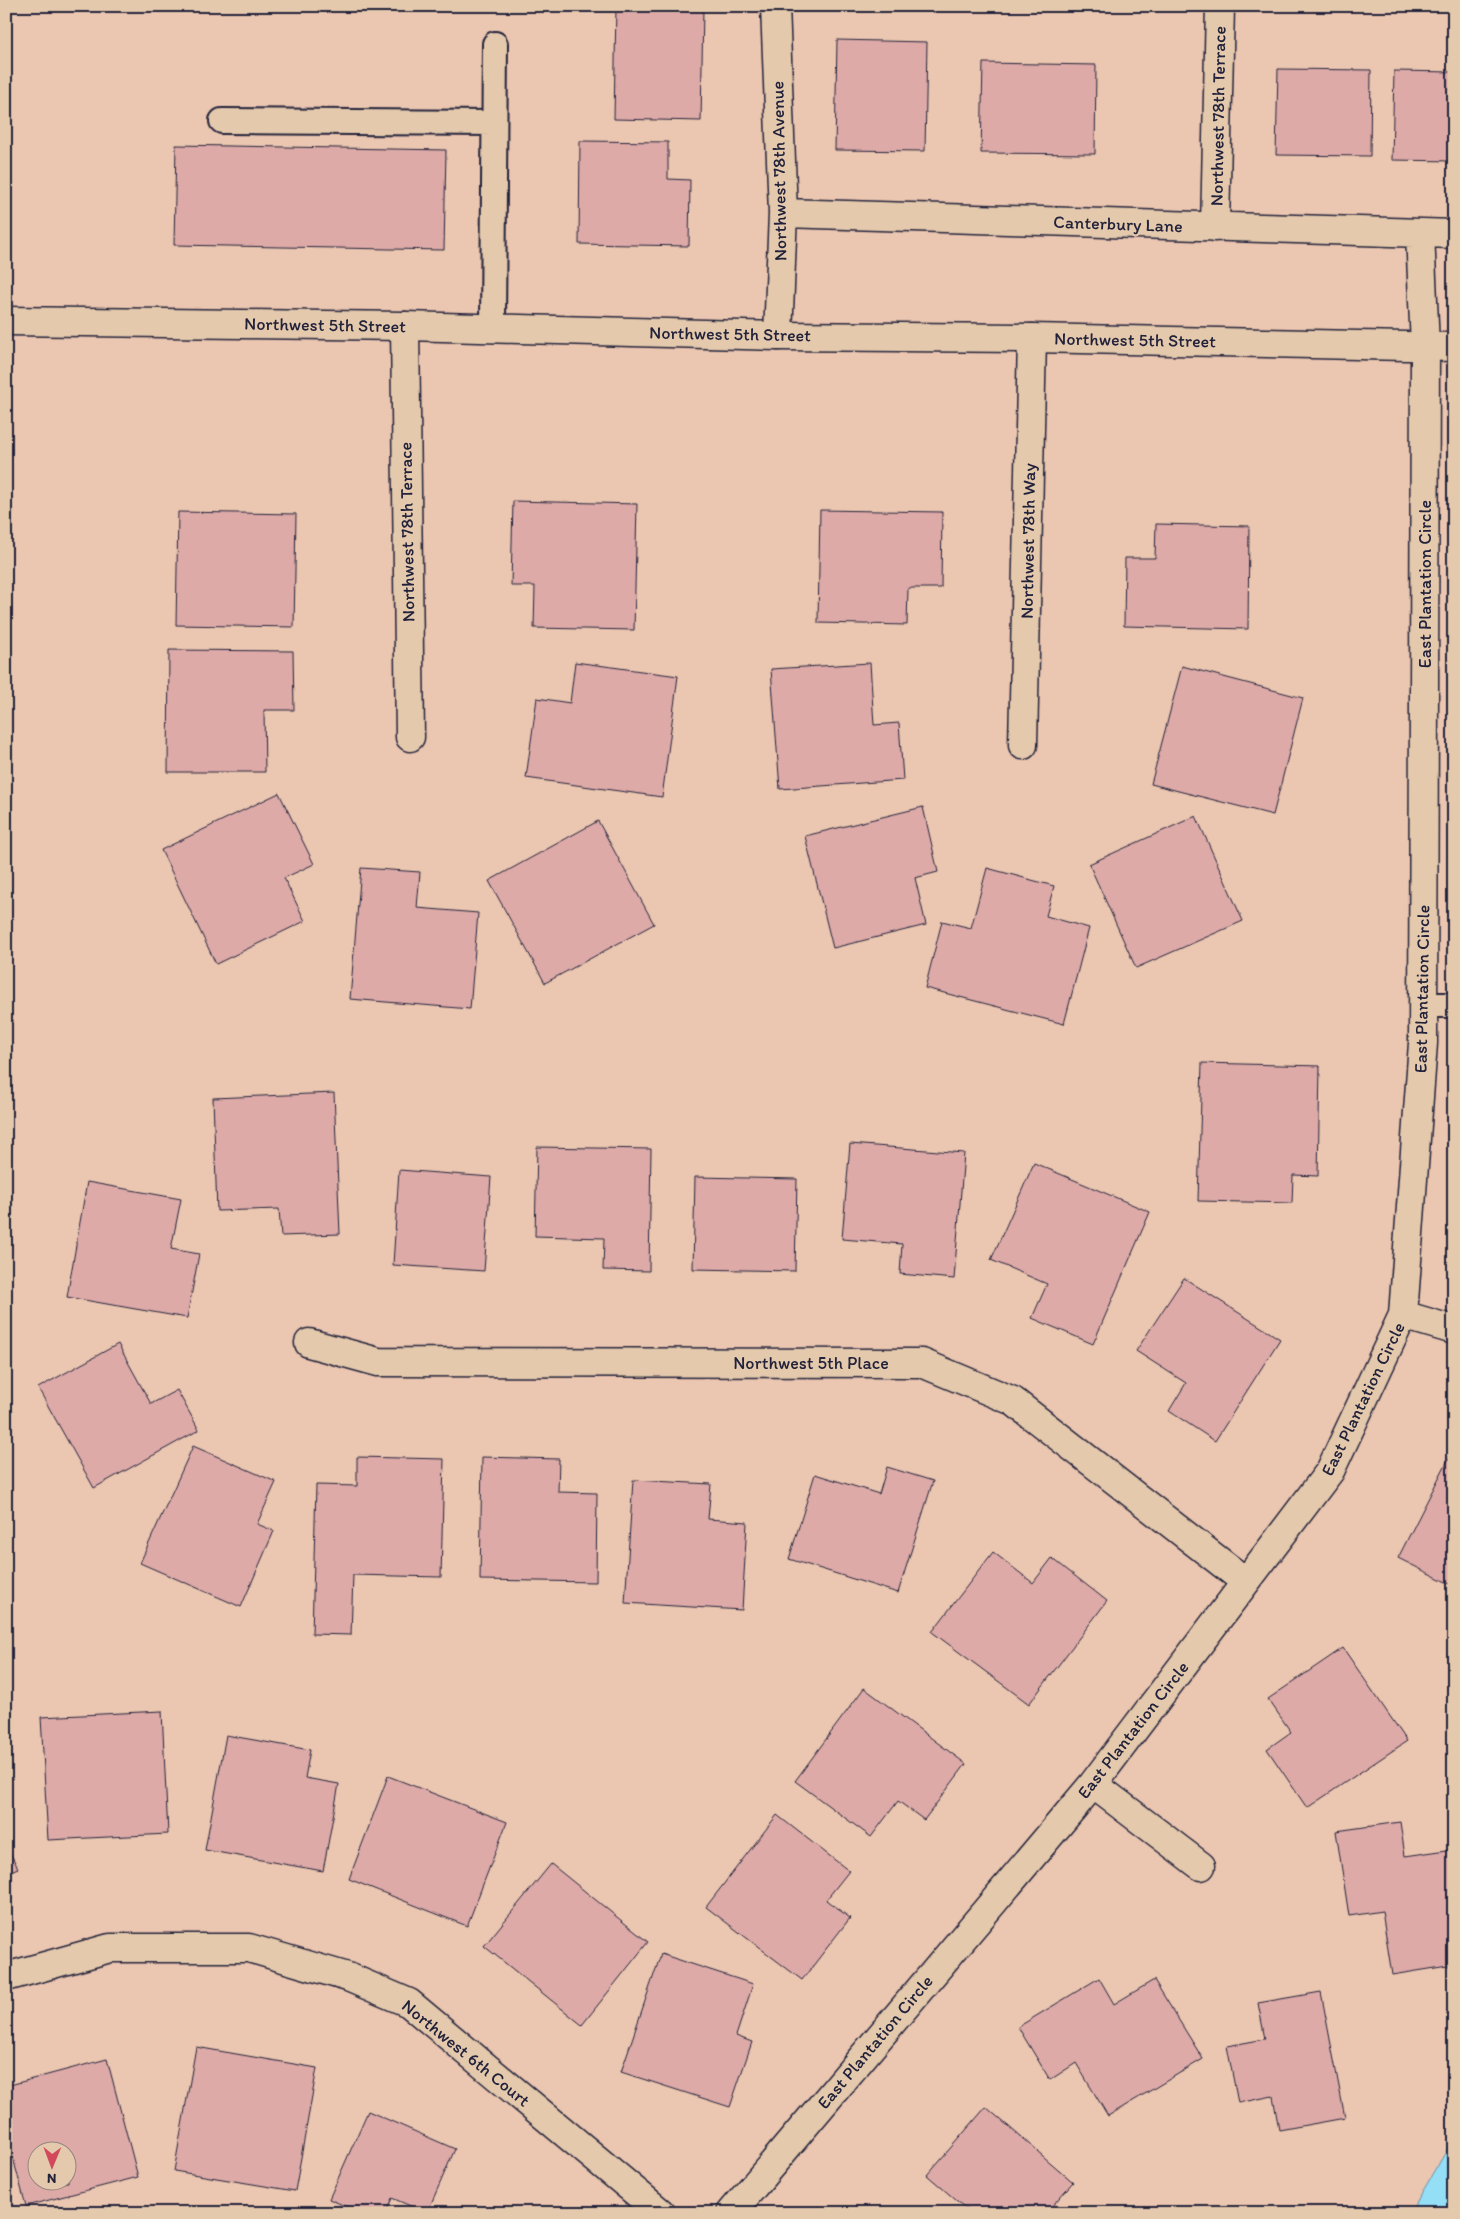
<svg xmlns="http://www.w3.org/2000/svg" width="1460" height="2219" viewBox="0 0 1460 2219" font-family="Itim,sans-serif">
<rect width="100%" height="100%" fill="#ebc6b0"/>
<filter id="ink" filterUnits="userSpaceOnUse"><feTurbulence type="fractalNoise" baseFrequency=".02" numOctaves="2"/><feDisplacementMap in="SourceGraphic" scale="10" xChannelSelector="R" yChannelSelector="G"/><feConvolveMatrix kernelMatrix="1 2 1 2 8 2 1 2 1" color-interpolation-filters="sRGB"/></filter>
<g filter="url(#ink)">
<!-- water -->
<path fill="#94def6" stroke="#6693ab" d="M1454,2138V2213H1410Z"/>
<!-- building -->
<path fill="#ddaaa8" stroke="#22223b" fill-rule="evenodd" d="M616,6L703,8L701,121L614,119Z
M837,40L927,42L925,151L835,150Z
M983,63L1096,65L1095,154L981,153Z
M1278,69L1371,70L1370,156L1276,155Z
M1394,71L1454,72V161L1392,160Z
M580,141L668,142V179L690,180L689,246L579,244Z
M176,145L446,150L444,250L174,245Z
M513,501L637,504L634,630L534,628L535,586H511Z
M820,510L942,512L941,588H908L907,625L818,623Z
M178,512L296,514L294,627L176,625Z
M1156,524L1249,526L1248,629L1124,626L1125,558H1155Z
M169,650L293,651L294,710H264L265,772H168Z
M575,662L678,676L662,797L526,778L537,698L570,703Z
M870,663L874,725L899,723L903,780L780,789L771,669Z
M1182,666L1303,698L1273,815L1151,784Z
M279,793L314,864L284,878L305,921L216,964L161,850Z
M923,807L938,872L915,878L926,925L833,948L805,836Z
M1196,816L1243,921L1136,968L1089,864Z
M598,821L654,924L545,983L489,881Z
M361,868L420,872L417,908L478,913L470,1009L350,999Z
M987,868L1054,886L1046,916L1089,928L1064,1024L925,988L942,921L971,928Z
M1202,1063L1320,1066L1318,1176L1293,1175L1292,1203L1198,1201Z
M334,1093L340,1234L281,1236L279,1209L217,1211L213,1098Z
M850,1144L964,1153L954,1279L900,1274L902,1244L842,1239Z
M537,1147L651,1149L649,1271L603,1270L604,1238L535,1236Z
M1034,1163L1150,1212L1093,1344L1032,1318L1047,1284L991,1260Z
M399,1170L491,1177L484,1271L393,1265Z
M695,1177L797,1179L795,1271L693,1269Z
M87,1182L181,1199L171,1249L199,1254L187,1318L67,1297Z
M1184,1278L1280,1339L1215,1441L1169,1411L1186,1383L1136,1351Z
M118,1344L151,1404L177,1390L199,1430L94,1488L38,1388Z
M193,1446L276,1482L257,1524L274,1531L241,1607L140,1563Z
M1453,1450H1454V1586L1398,1558Z
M357,1457L444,1459L441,1577L353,1575L351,1635L312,1634L316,1485L357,1486Z
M482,1457L559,1459L558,1492L597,1493L596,1582L480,1580Z
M887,1467L933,1481L898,1593L789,1559L815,1474L879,1494Z
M633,1480L711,1484L708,1519L747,1522L742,1610L625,1603Z
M993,1552L1033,1583L1052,1558L1107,1601L1029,1704L932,1632Z
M1343,1648L1407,1741L1307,1808L1267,1749L1291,1732L1268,1699Z
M864,1688L966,1764L924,1820L898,1801L871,1837L795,1781Z
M162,1711L168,1834L48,1840L41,1717Z
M226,1735L310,1750L305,1778L339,1784L323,1871L205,1850Z
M388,1776L507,1822L467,1926L349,1879Z
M777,1815L849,1871L826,1900L850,1918L802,1980L706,1907Z
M1400,1822L1405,1856L1454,1849V1965L1392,1975L1382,1911L1349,1916L1336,1831Z
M6,1845L18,1868L6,1873Z
M551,1864L648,1942L582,2025L484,1946Z
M661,1954L753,1984L736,2036L752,2042L730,2107L621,2072Z
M1099,1978L1114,2004L1154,1980L1203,2059L1108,2116L1076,2063L1050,2080L1018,2027Z
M1321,1992L1345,2118L1279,2130L1273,2096L1238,2103L1227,2046L1265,2039L1258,2003Z
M196,2047L317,2068L295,2191L174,2171Z
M107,2059L138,2177L26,2206L6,2132V2086ZM38,2152H68V2182H38Z
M986,2107L1073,2182L1046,2213H971L927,2175Z
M368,2111L455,2149L427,2213L392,2198L386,2213H361L329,2199Z"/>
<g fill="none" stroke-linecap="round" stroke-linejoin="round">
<!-- lane casing -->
<g stroke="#22223b" stroke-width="28">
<path id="lane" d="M222,121L494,123
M493,328L495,44
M1423,1005H1454"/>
</g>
<!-- street casing -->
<g stroke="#22223b" stroke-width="31">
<path id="street" d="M775,6L783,213L778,336
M783,213L1454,234
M1215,227L1220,6
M405,326L410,737
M1023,745L1032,338
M1403,1315L1454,1330
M309,1343L378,1362L922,1363L1013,1401L1246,1582
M1093,1784L1201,1866
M6,1977L110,1948H249L348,1977L409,2003L661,2213
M731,2213L1093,1784L1330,1471L1403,1315L1423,1043L1425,346L1420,233"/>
</g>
<!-- secondary casing -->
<g stroke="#22223b" stroke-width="31">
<path id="secondary" d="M6,321L405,326L778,336L1032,338L1454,347"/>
</g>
<!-- lane -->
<use href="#lane" stroke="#e4c9ac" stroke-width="24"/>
<!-- street -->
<use href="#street" stroke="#e4c9ac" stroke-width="28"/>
<!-- secondary -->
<use href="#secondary" stroke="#e4c9ac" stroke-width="28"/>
</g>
</g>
<g text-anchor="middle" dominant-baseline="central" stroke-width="4.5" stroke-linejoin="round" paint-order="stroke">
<!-- street labels -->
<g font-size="18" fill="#22223b" stroke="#e4c9ac">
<text transform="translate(1218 116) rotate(-89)">Northwest 78th Terrace</text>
<text transform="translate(779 171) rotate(-91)">Northwest 78th Avenue</text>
<text transform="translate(1118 224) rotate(2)">Canterbury Lane</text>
<text transform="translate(325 325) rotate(1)">Northwest 5th Street</text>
<text transform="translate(730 334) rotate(1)">Northwest 5th Street</text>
<text transform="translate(1135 340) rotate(1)">Northwest 5th Street</text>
<text transform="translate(407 532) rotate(-91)">Northwest 78th Terrace</text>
<text transform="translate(1028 541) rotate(-89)">Northwest 78th Way</text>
<text transform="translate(1425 584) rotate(-90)">East Plantation Circle</text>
<text transform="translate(1422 989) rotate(-89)">East Plantation Circle</text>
<text x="811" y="1363">Northwest 5th Place</text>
<text transform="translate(1363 1399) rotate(-64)">East Plantation Circle</text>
<text transform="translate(1133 1730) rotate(-52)">East Plantation Circle</text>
<text transform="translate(875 2042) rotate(-50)">East Plantation Circle</text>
<text transform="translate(466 2053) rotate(39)">Northwest 6th Court</text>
</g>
</g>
<!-- margin -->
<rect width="1460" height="2219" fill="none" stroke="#e4c9ac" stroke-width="25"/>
<rect x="12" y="12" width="1435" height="2194" fill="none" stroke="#22223b" stroke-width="2" filter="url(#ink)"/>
<!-- north arrow -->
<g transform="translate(52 2166) rotate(181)"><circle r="24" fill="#e4c9ac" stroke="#96867f"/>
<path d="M0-4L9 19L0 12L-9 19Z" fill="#d1495b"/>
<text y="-8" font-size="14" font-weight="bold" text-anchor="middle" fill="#22223b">N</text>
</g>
</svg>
